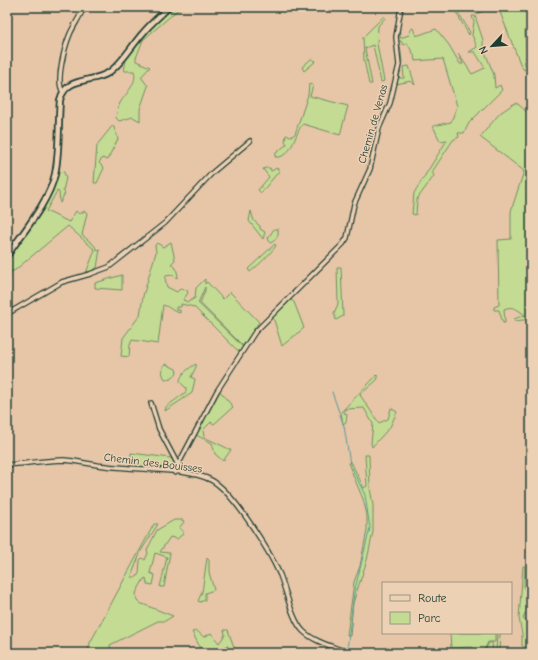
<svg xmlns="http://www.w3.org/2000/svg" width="538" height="660" viewBox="0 0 538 660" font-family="'Comic Neue',sans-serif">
<rect width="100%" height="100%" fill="#e7c6a8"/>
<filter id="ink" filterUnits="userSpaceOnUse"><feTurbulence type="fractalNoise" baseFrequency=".025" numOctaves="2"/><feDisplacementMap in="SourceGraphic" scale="8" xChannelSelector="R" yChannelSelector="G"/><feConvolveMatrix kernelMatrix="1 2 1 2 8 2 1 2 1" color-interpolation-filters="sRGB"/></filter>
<g filter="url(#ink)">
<!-- green -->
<path fill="#c3db92" stroke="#718c63" d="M171,7H181L143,40L136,58V61L150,67L141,77L148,86L140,109V121L133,117L119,121L116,118C117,113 118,107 120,103C126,93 138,83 134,71H124L126,60L125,58L148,30Z
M453,7H455L470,32L469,35Z
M473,7H494L476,14Z
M498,7H517L518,9L520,7H531V24L525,30L526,56L524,63L527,67L524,70L521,66Z
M384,16L385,18L378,26L377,44L384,81L381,82L373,45L365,48L372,84H369L364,60L363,37Z
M472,16H475L483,40V47L494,75L495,88L500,85L502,90L469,123L464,133H458L459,137L453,140L432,172L434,176L417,199L416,215L412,214L414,193L447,140L440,141L433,126L451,122L457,106L443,59L415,61L414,55L407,43L403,45L401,41H398L399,21L400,38L409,35L411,29L413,28L416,36L436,29L449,45L460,64H463L458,53L472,74L485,68L475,52H469L477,47L472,35L474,22Z
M398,44L400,45L402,61L399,78H404L403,67L409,66L415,85L411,81L396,84L400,69Z
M311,59L316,61L304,71L302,67Z
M309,84L313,85L310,96L348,106L340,135L303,124C295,131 293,159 275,157L276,153L287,144L285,141L286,135L292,136L295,134L308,95Z
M515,103L518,104L531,116V319L515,321L514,319L525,315C518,310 513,305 504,309L505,323H503L499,310H494V307L499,305L498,240L511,239V211L524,171L480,137L500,113Z
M113,125L118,139L107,160L102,158L99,163L104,168L97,183H94L97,145Z
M266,168H270L271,171L277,168L279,171L261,193L258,190L269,177L263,169Z
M58,171L64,172L66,178L63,191L65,193L60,203L59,192L57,191L46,211L69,222L76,211L79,214L85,211L87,213L82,235L94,245L97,250L100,249L97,268L86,273L95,250L68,226L14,271H11L7,295L9,265L7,266V261L52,190Z
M251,211L254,221L260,226V229L265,232L263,239L249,221Z
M274,229H278C279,235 276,241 270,243L268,238Z
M171,242L175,260L171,264L176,268L178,276L177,278L172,275L166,276L165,278L167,287L177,292L180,289L187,290L188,293L183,300L188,302L195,298L196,288L205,279V284L207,282L223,299L230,292L259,322L243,346L200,303L205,291V287L198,303L243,347L239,352L194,307L181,304V307H176V310H180V313C172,311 168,306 163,305L158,344L132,340L130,345L129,357L121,356L123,338L140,315L143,296L156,252L155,245L157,243L163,247Z
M275,244L276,246C268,256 261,263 250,272L248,269Z
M337,267H341L343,316L336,320L334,313L338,304Z
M122,275V290L95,288V283Z
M291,300L294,302L304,328L282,346L273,317Z
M166,364L176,369L177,373C173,377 171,379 165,379C161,373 163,370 163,366Z
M196,364V367L191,377L195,379L192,393L165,411L166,407L186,392V388L180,382C180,374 189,368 196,364Z
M377,375L378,379L360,395L379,423L388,419L391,408L397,412L390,427L372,447L371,443L373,424L364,408L345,409L344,413L347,414L346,422L343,424L341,412Z
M220,391L233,407L214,424L211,422L203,430L204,437L231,450L223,461L215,454L212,443L196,435Z
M131,453L171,458L175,464L173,471L131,466Z
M365,455H369L370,488L373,505V532L367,560L353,603L350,636L347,635L354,582L360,566L367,530V515L363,499L348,463L351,462L364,488L367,486Z
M174,520H183L184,522L179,528L183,531V534L177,539L170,537L160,552L170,553L164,587H160L167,557L155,553L150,573L155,575L153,585L147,584L146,578L144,579L136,593L137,600L140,603L173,616L165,621H158L110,645L111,653H87L90,643L154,524H158L141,551L131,577H137L139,573L140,560L142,558L145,560L148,553L147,550L157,530Z
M207,558L209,560V572L214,590L205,593V600L200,602L198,601L202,592Z
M523,566H525L524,587L526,592L531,593L529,611L525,613L523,619L531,623V650L522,646V634L519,618Z
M224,630H228L236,653H230L227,645L223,649L225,653H203L192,632L197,631L204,637L211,633L219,643L225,635Z
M450,633H495V642H488L484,651L478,652L472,647L451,648Z
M497,633H500L499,653H496Z
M492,642L493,653H482L485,651L488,644Z"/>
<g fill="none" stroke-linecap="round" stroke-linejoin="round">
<!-- stream -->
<path stroke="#5b9898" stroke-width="1" d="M526,66L531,62
M332,392L344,426L350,464L365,495L370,528L354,593L347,650"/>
<!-- street casing -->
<g stroke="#1f3d34" stroke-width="6">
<path id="street" d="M63,92C55,82 65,46 70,34C74,25 80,17 84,7
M7,314L62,282L90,274L109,267L165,223L213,172L250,141
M151,403L159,429L178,465
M7,465C26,464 45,460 64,460C79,461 92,465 106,466C135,470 187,468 211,480C233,491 270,552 280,575C286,590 292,620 303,631C314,642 335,647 349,653
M175,473L179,463L217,391L255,332L343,244L347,238L354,204L370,169L379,128L390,103L399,65L396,37L401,7"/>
</g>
<!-- secondary casing -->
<g stroke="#1f3d34" stroke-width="8">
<path id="secondary" d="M7,256C23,232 49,202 55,174C60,150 58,124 60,100C66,76 92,83 108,73C122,64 132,45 143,33C151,23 161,15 169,7"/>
</g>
<!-- street -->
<use href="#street" stroke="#edd1b4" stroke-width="3.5"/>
<!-- secondary -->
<use href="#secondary" stroke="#edd1b4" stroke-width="4.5"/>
</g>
</g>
<g text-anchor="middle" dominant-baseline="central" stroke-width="3" stroke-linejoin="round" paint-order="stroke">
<!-- street labels -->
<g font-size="11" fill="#1f3d34" stroke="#edd1b4">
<text transform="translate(373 124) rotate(-74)">Chemin de Venas</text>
<text transform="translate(153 463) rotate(7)">Chemin des Bouisses</text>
</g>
</g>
<!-- margin -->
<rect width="538" height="660" fill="none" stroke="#edd1b4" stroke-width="24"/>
<rect x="12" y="12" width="514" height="636" fill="none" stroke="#1f3d34" stroke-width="1.5" filter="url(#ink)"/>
<!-- legend -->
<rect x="382" y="582" width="130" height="52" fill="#edd1b4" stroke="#9b9681"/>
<rect x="390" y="595" width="20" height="6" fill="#edd1b4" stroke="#9b9681"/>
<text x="418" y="602" font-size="12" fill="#1f3d34">Route</text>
<rect x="390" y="612" width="20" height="12" fill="#c3db92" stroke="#9b9681"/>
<text x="418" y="622" font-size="12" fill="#1f3d34">Parc</text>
<!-- north arrow -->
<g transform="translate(492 46) rotate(244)" stroke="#edd1b4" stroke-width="3" paint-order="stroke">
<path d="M0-3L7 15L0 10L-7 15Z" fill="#1f3d34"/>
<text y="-6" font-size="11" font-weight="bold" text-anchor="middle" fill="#1f3d34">N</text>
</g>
</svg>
